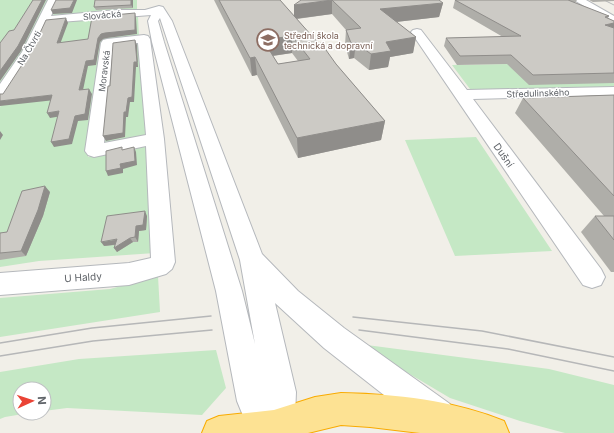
<svg xmlns="http://www.w3.org/2000/svg" width="614" height="433" viewBox="0 0 614 433" font-family="Inter,sans-serif">
<rect width="100%" height="100%" fill="#f1efe8"/>
<!-- green -->
<path fill="#c5e8c5" d="M0,0H49L21,53L0,83Z
M60,0H137V9L55,16L53,15Z
M138,16L139,38L105,42L88,157L148,145L155,253L39,261L0,267V107L54,22Z
M614,34V87L474,90L470,89L452,65L566,63Z
M140,41L147,134L142,138L104,144L101,142L110,47Z
M476,137L552,251L455,256L405,140Z
M158,276L160,312L0,337V298L110,289Z
M359,344L549,369L614,385V433H565L520,421L450,398Z
M216,350L226,388L202,415L67,408L44,411V389H20V413H29L5,417L0,419V372L79,359Z"/>
<g fill="none" stroke-linecap="round" stroke-linejoin="round">
<!-- minor casing -->
<g stroke="#b5b8bc" stroke-width="2">
<path id="minor" d="M48,0H58L51,16L117,10H145L159,6L163,7L172,21L262,254L298,291L344,328L450,404L455,416L450,428L438,433L426,428L324,348L275,303L296,392L295,416L289,433H256L246,423L237,401L216,291L152,42L148,21L151,15L47,23L34,52L5,98L0,100V84L22,52ZM160,18L240,260L255,344L242,291L164,42L158,21Z
M574,0H586L614,16V24Z
M417,29L421,30L467,90L614,87V95L473,99L601,269L605,277L601,285L592,288L583,285L411,32L413,30Z
M144,35L148,36L150,39L164,139L175,262L172,269L166,274L129,285L0,295V273L129,263L151,258L146,146L94,157L88,155L85,151L101,43L103,40L107,39ZM138,43L146,135L104,143L113,46Z"/>
</g>
<!-- highway casing -->
<g stroke="#f9ab00" stroke-width="2">
<path id="highway" d="M341,393C396,394 453,400 504,421L509,433H420L370,427L341,425L308,433H202L207,421L219,416L274,410L315,397Z"/>
</g>
<!-- minor -->
<use href="#minor" fill="#fff" fill-rule="evenodd"/>
<!-- highway -->
<use href="#highway" fill="#fde293" fill-rule="evenodd"/>
<!-- tram-far1 -->
<path stroke="#b6b7b8" stroke-width="1" d="M604,0L614,5"/>
<!-- tram -->
<path stroke="#b6b7b8" stroke-width="1.5" d="M353,317L482,331L614,357
M359,330L508,349L614,371
M0,343L92,328L211,316
M0,356L93,341L212,330"/>
</g>
<!-- wall -->
<path fill="#afaea9" fill-rule="evenodd" d="M133,0V8L96,10L94,7Z
M214,0H280L294,16L301,0L443,3L439,17L396,22L416,37L413,53L390,57L388,67L369,70L354,58L349,59L345,45L346,30L332,14L297,19L385,121L381,140L298,158L257,75L252,76ZM292,53L298,61L278,64L273,56Z
M455,0H577L575,3L609,16L608,18L614,21V83L529,85L507,64L457,65L444,46L446,38L503,37L453,8Z
M589,0H614V1L593,2Z
M614,95V272H611L581,232L595,216H604L515,113L523,98Z
M50,192L43,216L26,256L0,260V233L7,232Z
M147,216L146,230L139,231L138,242H133L117,252L114,248L115,245L104,246Z"/>
<!-- shaded-wall -->
<path fill="#8f8d8a" d="M42,0H46L21,51L0,81V71Z
M74,0H77L72,13L53,14L51,10Z
M131,0H133V8L131,5Z
M332,0V14L294,19V5Z
M443,3L439,17L378,24L380,9Z
M135,13L136,18L137,34L107,38L103,39L100,42L96,65L88,66L82,95L79,90L86,61L98,38L101,34Z
M66,18L68,23L59,47L57,43Z
M614,23V28L605,25Z
M292,36V53L264,57L263,40Z
M416,37L413,53L390,57L388,67L369,70L371,54L386,42Z
M135,40L137,45L138,67H136L134,102H130L128,117H126L125,137L106,141L103,136L124,112Z
M351,43H356L354,58L349,59Z
M255,57L257,75L252,76L250,58Z
M89,89L92,94L88,120L78,121L72,144L54,147L51,142L75,116Z
M52,95L55,100L0,106V101Z
M59,111L62,116L50,118L47,113Z
M385,121L381,140L298,158L297,138Z
M0,131L3,135L0,140Z
M134,147L136,152L137,165L123,169V173L108,176L106,171L120,164Z
M45,186L50,192L43,216L26,256L21,251Z
M145,211L147,216L146,230L139,231L138,242L135,237L136,226Z
M130,238L133,242L117,252L114,248L120,244L104,246L101,242Z"/>
<!-- building -->
<path fill="#cccac5" stroke="#8f8d8a" fill-rule="evenodd" d="M33,0H42L18,46L0,71V43L9,31L14,30Z
M56,0H74L70,8L51,10Z
M95,0H131V5L94,7Z
M219,0H280L319,44L321,43L336,64L385,121L297,138L255,57L250,58ZM292,36L310,59L278,64L263,40Z
M301,0H439L443,3L380,9L416,37L386,42L391,51L371,54L356,43H351L346,30L361,28L332,0L294,5Z
M455,0H568L609,16L605,17L614,21V23L605,25L614,28V73L533,75L511,55L460,56L446,38L521,36Z
M135,13V30L105,33L101,34L98,38L94,60L86,61L79,90L89,89L85,114L75,116L69,139L51,142L59,111L47,113L52,95L0,101V94H3L33,48L46,20L66,18L57,43L88,39L92,17Z
M135,40L137,62H134L132,97L128,98L126,112H124L123,133L103,136L108,86H110L113,43Z
M614,95V196L523,98Z
M122,147V150L134,147L135,161L120,164L121,168L106,171V151Z
M45,186L38,210L21,251L0,253V233L7,232L22,191Z
M145,211L143,225L136,226L135,237L130,238L114,248L117,239L101,242L107,216Z
M595,216H614V240Z"/>
<!-- icons -->
<defs>
<g id="school-ring" transform="scale(1.15)"><circle r="9.5" fill="#fff" stroke="#8d6e63" stroke-width="1.5"/><path d="M0-5L7-2L0 1L-7-2ZM-4 1L0 2.5L4 1V4Q0 6-4 4Z" fill="#8d6e63"/></g>
</defs>
<g fill-rule="evenodd">
<use href="#school-ring" x="268" y="40"/>
</g>
<g text-anchor="middle" dominant-baseline="central" stroke-width="3" stroke-linejoin="round" paint-order="stroke">
<!-- far-street labels -->
<g font-size="9" fill="#5f6368" stroke="#fff">
<text transform="translate(102 15) rotate(-5)">Slovácká</text>
<text transform="translate(29 48) rotate(-60)">Na Čtvrti</text>
<text transform="translate(104 71) rotate(-83)">Moravská</text>
<text transform="translate(538 93) rotate(-2)">Středulinského</text>
</g>
<!-- far-education labels -->
<g font-size="9" fill="#785e54" stroke="#fff" text-anchor="start">
<text x="284" y="35">Střední škola<tspan x="284" dy="10">technická a dopravní</tspan></text>
</g>
<!-- street labels -->
<g font-size="10" fill="#5f6368" stroke="#fff">
<text transform="translate(504 155) rotate(55)">Dušní</text>
<text transform="translate(83 277) rotate(-4)">U Haldy</text>
</g>
</g>
<!-- north arrow -->
<g transform="translate(32 401) rotate(87)"><circle r="19" fill="#ffffff" stroke="#bfc1c3"/>
<path d="M0-3L7 15L0 10L-7 15Z" fill="#ea4335"/>
<text y="-6" font-size="11" font-weight="bold" text-anchor="middle" fill="#5f6368">N</text>
</g>
</svg>
